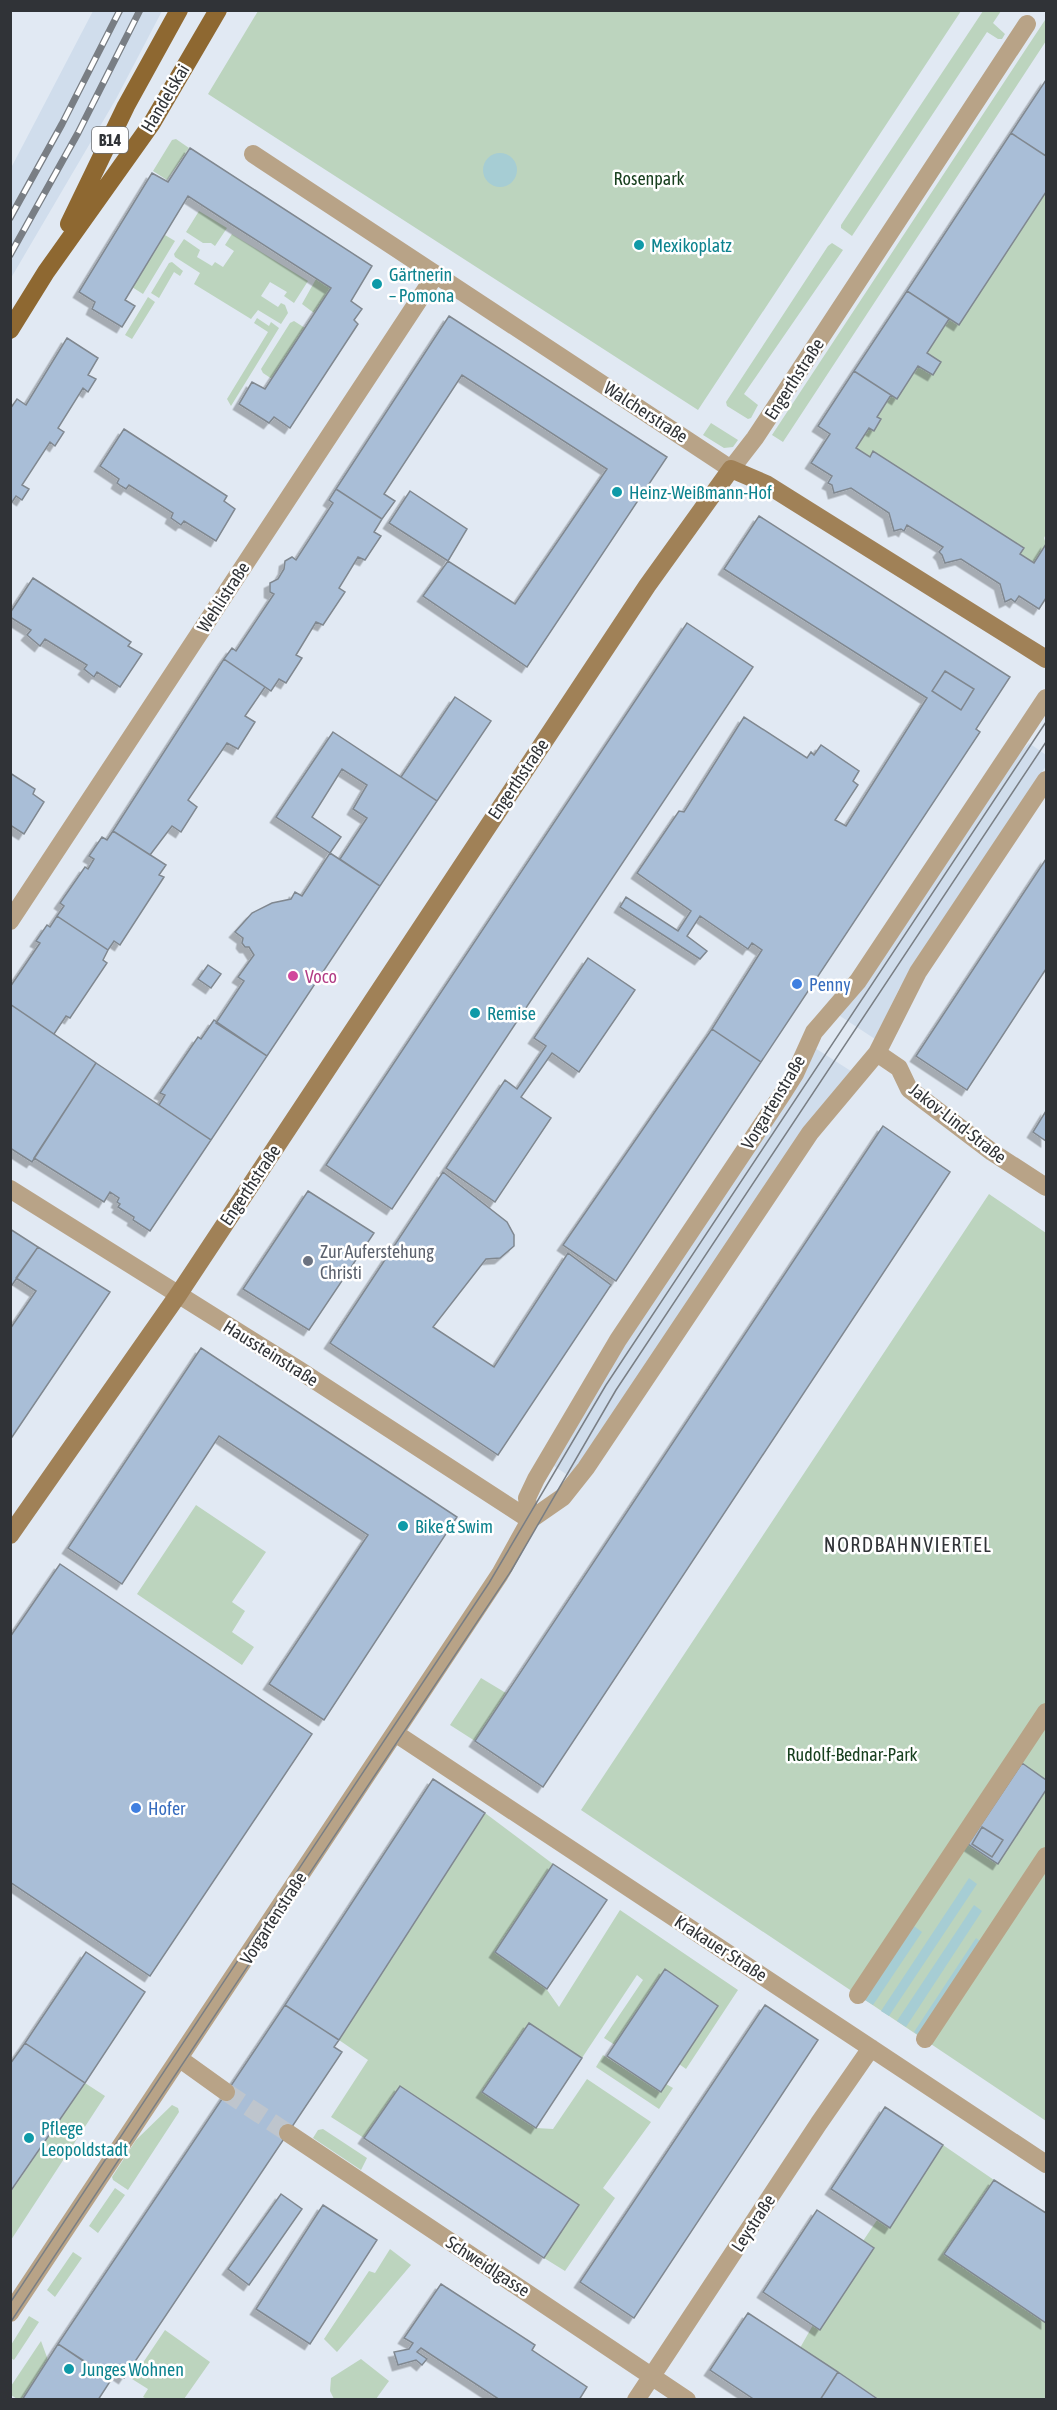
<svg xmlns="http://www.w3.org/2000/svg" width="1057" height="2410" viewBox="0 0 1057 2410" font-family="'Asap Condensed',sans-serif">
<defs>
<filter id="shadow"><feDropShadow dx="-5.5" dy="5.5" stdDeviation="0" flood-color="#0004"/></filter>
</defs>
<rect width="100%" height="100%" fill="#e1e9f3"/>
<!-- built -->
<path fill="#d0ddec" d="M93,11H162L116,99L11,278V168Z
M1029,743L1046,755V766L899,989L875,1039L837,1014L1015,758Z
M815,1048L854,1073L580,1463L569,1476L551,1464L570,1430Z"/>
<!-- green -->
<path fill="#bcd4be" d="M258,11H961L698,410L208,94Z
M983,11H1001L993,23L1005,34L1002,39H998L987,32L852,236L841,228V225Z
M1045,20L1046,41L783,442L772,435Z
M176,139L189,148L167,180L153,171L172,140Z
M1046,192V534L1044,538L1046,544L1034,563L1020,554L1023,548L873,451L870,457L856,448L869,428L874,431L881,420L877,417L891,395L897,399L918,366L933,375L927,353L949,319L959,325Z
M199,211L227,228L215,246L211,243H203L186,232Z
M232,234L308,281L294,303L284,296L287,292L270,282L261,296L278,307L281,303L285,305L288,313L281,324L258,310L251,319L194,284L200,273L175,257L174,254L184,239L200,250L197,257L212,266L215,262L223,267L234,251L225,245Z
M165,235L175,241L143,294L132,287Z
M832,243L843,250L744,394L758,405L751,418L748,419L727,406L726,402L828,246Z
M172,262L183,271L180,276L174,272L159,298L151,293L169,263Z
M316,279L331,288L314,313L302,304Z
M148,297L155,302L132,339L125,335Z
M257,318L269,326L271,322L279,328L231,406L227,399L268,332L254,323Z
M294,321L305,328L272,379L263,373L261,369L290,323Z
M711,423L738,440L733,447L724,448L703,435Z
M989,1194L1046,1233V2121L581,1810Z
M196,1505L266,1552L232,1602L245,1611L232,1632L254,1647L242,1665L137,1594Z
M481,1678L506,1693L475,1741L450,1725Z
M485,1813L553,1864L495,1952L545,1987L559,2007L620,1910L738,1990L686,2069L679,2064L718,2006L665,1969L615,2045L604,2038L643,1980L637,1975L582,2058L529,2023L482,2092L536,2128L553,2129L587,2079L651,2122L603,2188L615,2198L565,2271L544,2258L579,2205L400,2086L364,2138L331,2117L368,2060L339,2040Z
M603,2055L661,2092L666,2084L673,2088L659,2109L596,2067Z
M85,2083L105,2096L11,2240V2192Z
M172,2105L178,2108L179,2112L128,2190L113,2180L112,2177L136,2140Z
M323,2129L367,2158L361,2170L313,2138L318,2130Z
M943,2145L994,2180L945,2254L1046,2323V2399H879L800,2348L813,2325L820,2329L874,2248L863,2241L877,2220L890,2228Z
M115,2188L125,2195L98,2233L89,2226Z
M390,2249L411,2265L337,2352L324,2339L369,2271L375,2273Z
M73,2252L82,2258L55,2297L47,2290Z
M29,2316L39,2322L14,2360L11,2358V2345Z
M165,2330L210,2362L184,2399H147L143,2397L148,2389L132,2379Z
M41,2341L48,2360L22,2399H17L11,2395V2386Z
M361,2359L389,2381L376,2399H334L330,2391L331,2378Z"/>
<!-- water -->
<path fill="#a6cdd4" d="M483 170a17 17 0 1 1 34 0a17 17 0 1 1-34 0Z
M969,1878L977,1884L889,2016L881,2011Z
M974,1905L982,1911L906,2027L897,2021Z
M914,1926L922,1932L873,2005L865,2000Z
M976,1938L984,1944L923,2038L914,2032Z"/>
<!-- building -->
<path fill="#a9bed7" stroke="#808890" stroke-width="1.5" filter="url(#shadow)" d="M1046,80V156L1011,133Z
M1011,133L1046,156V192L959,325L907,291Z
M190,148L372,266L351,301L362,309L354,320L358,324L290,428L274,417L269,423L239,404L252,382L265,389L331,288L231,224L188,196L125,300L135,306L122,327L92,309L95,302L79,292L152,173L168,182Z
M907,291L949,319L927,353L941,362L933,375L918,366L897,399L854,371Z
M449,316L667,457L527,667L423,596L448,561L515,604L607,469L462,375L384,494L395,501L382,519L336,489Z
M67,338L98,358L88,375L96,379L88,392L83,388L58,428L64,432L55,446L50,442L22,485L29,489L22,500L16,496L10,505V409L17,399L26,405Z
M854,371L891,395L877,417L881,419L874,431L869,428L856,448L870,457L873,451L1024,548L1020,554L1034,563L1046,544V598L1039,609L1019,596L1015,602L1011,599L1005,602L1000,584L961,559L945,563L942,555L939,552L943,547L907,525L904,531L901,529L894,531L889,513L851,488L834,493L832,485L828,483L832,476L811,463L830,434L818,426Z
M124,429L227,496L224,501L235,509L216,541L184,521L181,525L171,518L173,513L129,485L126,489L121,486L117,483L119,479L100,466Z
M336,489L382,519L374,532L381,536L365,560L358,557L339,588L345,592L323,625L316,622L296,655L302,658L286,683L279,679L271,691L224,659L232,648L236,651L274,594L270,592V583L278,579L284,569L285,561L292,557L296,560L333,503L329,500Z
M410,491L467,529L448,561L389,523Z
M759,516L1010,677L976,729L980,732L761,1062L712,1029L762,950L752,943L748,949L700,916L687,936L707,951L700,959L620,907L626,897L678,931L691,911L637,873L679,811L684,812L744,717L807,758L811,752L814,755L821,745L859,771L853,781L858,785L835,820L846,826L927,698L724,569Z
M33,578L131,642L128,646L142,654L120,687L97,672L94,677L84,669L87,665L45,639L40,646L27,635L31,630L10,617V613Z
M687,623L753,667L392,1209L326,1165Z
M224,659L265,687L245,716L255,722L238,749L227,743L188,800L197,807L181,832L172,826L150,855L113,831Z
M945,671L974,689L961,710L932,691Z
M455,697L491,721L437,801L401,777Z
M333,732L437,801L380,886L340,859L367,818L353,809L367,785L342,769L312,817L341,837L330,853L276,817Z
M10,773L35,789L33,794L44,802L24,834L10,825Z
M113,831L166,865L159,875L164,877L120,945L114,941L108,950L57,916L64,906L60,903L85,867L88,869L94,859L89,856L102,837L107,840Z
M330,853L380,886L267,1056L216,1023L244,981L238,977L254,955L249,947H245L242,943L243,938L235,932L252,913L272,903L291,899L295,892L302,896Z
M1046,859V969L967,1090L916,1056Z
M57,916L108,950L103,960L107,963L70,1018L66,1016L54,1034L10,1004V987L40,943L36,941L47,925L50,927Z
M588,958L635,990L579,1072L552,1053L521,1097L551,1118L495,1202L446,1168L505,1080L517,1089L546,1046L534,1038Z
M208,965L221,974L211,988L198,979Z
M10,1004L96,1063L32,1162L10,1148Z
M214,1020L267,1056L211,1140L159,1105L165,1095L160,1093L198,1037L201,1039Z
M712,1029L761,1062L616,1281L563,1245Z
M96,1063L211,1140L150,1231L133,1220L134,1217L118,1207L120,1204L117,1202L119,1198L110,1192L104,1202L34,1158Z
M1046,1111V1141L1033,1132Z
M883,1126L950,1172L543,1787L475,1741Z
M443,1172L507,1222L514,1235V1246L500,1258L486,1259L433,1327L494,1367L568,1253L611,1285L498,1455L330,1343Z
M308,1191L374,1233L309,1330L243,1289Z
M10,1229L38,1247L12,1285L10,1284Z
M38,1247L110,1292L10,1440V1329L36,1291L16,1278Z
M201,1348L457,1517L324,1720L269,1684L368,1535L219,1436L122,1584L68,1548Z
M60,1564L312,1734L150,1976L10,1882V1637Z
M1022,1763L1046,1780V1790L998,1864L968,1844Z
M433,1779L485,1813L339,2040L285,2005Z
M982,1827L1003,1840L992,1857L972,1844Z
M553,1864L607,1900L547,1989L495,1952Z
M86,1952L145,1992L85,2083L25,2043Z
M665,1969L718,2006L661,2092L607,2056Z
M285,2005L339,2040L334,2047L342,2052L124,2378L115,2372L110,2378L58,2344Z
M765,2005L818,2040L634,2318L580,2282Z
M529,2023L582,2058L536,2128L482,2092Z
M25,2043L85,2083L10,2192V2064Z
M400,2086L579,2205L544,2258L364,2138Z
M885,2107L943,2145L890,2228L831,2189Z
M994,2180L1046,2213V2323L944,2254Z
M281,2194L302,2209L249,2285L228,2269Z
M323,2205L377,2240L310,2344L256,2309Z
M817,2210L874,2248L820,2330L763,2292Z
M441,2284L535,2345L532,2350L587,2387L579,2400H500L421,2348L417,2352L427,2359L422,2365L416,2360L398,2365L394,2352L409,2349L413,2343L404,2338Z
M748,2313L838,2372L820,2400H755L710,2370Z
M58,2344L111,2380L98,2400H22Z
M838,2372L879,2400H820Z"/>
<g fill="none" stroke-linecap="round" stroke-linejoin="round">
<!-- street-tunnel -->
<path stroke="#bec5cd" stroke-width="18" stroke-dasharray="18 9" stroke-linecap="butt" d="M226,2092L288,2133"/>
<!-- street -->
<path stroke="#b8a387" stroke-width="18" d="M253,154L731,469L755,438L1027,24
M10,921L436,274
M877,1053L899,1068L909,1089L992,1152L1046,1187
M10,1189L299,1370L530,1520
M530,1520L527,1498L536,1479L618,1340L783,1093L795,1074L814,1032L858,981L1046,698
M395,1733L1046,2164
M858,1995L1046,1712
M925,2039L1046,1856
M180,2059L226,2092
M288,2133L687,2400
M10,2313L500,1574L530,1520L563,1497L586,1468L810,1133L877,1053L918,972L1046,780
M636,2400L819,2123L871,2048"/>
<!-- secondary -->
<path stroke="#a08157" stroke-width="18" d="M10,1535L178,1295L647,586L731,469L766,484L1046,659"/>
<!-- primary -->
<path stroke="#8e6831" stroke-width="18" d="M69,224L126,106L179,10
M10,330L46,272L152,123L218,10"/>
<!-- tram -->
<path stroke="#797e84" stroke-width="1.5" d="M10,2303L489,1583L606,1385L1046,722
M10,2323L511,1571L616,1390L1046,742"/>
<!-- rail casing -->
<g stroke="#797e84" stroke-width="7">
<path id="rail" d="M10,218L62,124L120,10
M10,255L78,133L140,10"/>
</g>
<!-- rail -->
<use href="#rail" stroke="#fff" stroke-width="4.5" stroke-dasharray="14" stroke-linecap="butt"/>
</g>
<!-- markers -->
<g fill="#0f9aa8" stroke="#fff" stroke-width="2">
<circle cx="639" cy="245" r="6"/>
<circle cx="377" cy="284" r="6"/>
<circle cx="617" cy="492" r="6"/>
<circle cx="475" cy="1013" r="6"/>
<circle cx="403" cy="1526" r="6"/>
<circle cx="29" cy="2138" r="6"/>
<circle cx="69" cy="2369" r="6"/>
</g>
<circle fill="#d1479c" stroke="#fff" stroke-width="2" cx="293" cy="976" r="6"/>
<g fill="#3f7fe0" stroke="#fff" stroke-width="2">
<circle cx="797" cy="984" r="6"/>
<circle cx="136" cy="1808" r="6"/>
</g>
<circle fill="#6b7280" stroke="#fff" stroke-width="2" cx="308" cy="1261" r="6"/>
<g text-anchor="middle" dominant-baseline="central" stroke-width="5" stroke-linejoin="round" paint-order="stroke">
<!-- shield labels -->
<rect fill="#fff" stroke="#6e7073" stroke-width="1.5" x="92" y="127" width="36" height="26" rx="4.5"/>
<g font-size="16" font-weight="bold" fill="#303337">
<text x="110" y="140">B14</text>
</g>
<!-- street labels -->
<g font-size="18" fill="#303337" stroke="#fff">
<text transform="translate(165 98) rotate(-59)">Handelskai</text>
<text transform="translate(794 379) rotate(-57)">Engerthstraße</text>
<text transform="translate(646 412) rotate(33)">Walcherstraße</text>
<text transform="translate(223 597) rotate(-57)">Wehlistraße</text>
<text transform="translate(518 779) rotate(-56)">Engerthstraße</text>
<text transform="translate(773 1102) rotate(-59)">Vorgartenstraße</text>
<text transform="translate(958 1123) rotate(38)">Jakov-Lind-Straße</text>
<text transform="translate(250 1185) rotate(-56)">Engerthstraße</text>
<text transform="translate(271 1353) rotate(32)">Haussteinstraße</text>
<text transform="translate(273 1918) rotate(-57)">Vorgartenstraße</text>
<text transform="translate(721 1948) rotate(33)">Krakauer Straße</text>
<text transform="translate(753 2223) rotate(-57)">Leystraße</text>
<text transform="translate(488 2266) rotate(33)">Schweidlgasse</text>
</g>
<!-- park labels -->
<g font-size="18" fill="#18401f" stroke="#fff">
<text x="649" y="178">Rosenpark</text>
<text x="852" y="1754">Rudolf-Bednar-Park</text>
</g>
<!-- culture labels -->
<g font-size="18" fill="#0d838f" stroke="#fff" text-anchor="start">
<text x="651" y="245">Mexikoplatz</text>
<text x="389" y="274">Gärtnerin<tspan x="389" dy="21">– Pomona</tspan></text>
<text x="629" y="492">Heinz-Weißmann-Hof</text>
<text x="487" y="1013">Remise</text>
<text x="415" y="1526">Bike &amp; Swim</text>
<text x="41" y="2128">Pflege<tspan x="41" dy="21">Leopoldstadt</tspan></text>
<text x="81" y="2369">Junges Wohnen</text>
</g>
<!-- hotel labels -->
<g font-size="18" fill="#b23c85" stroke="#fff" text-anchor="start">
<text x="305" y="976">Voco</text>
</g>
<!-- shop labels -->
<g font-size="18" fill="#366cbe" stroke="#fff" text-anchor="start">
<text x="809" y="984">Penny</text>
<text x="148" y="1808">Hofer</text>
</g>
<!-- worship labels -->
<g font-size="18" fill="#5b616d" stroke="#fff" text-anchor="start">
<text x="320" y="1251">Zur Auferstehung<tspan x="320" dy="21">Christi</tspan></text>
</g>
<!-- neighbourhood labels -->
<g font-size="20" letter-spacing="1.5" fill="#303337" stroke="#fff">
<text x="908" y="1544">NORDBAHNVIERTEL</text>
</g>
</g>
<!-- border -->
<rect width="1057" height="2410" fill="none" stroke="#303337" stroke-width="24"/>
</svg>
